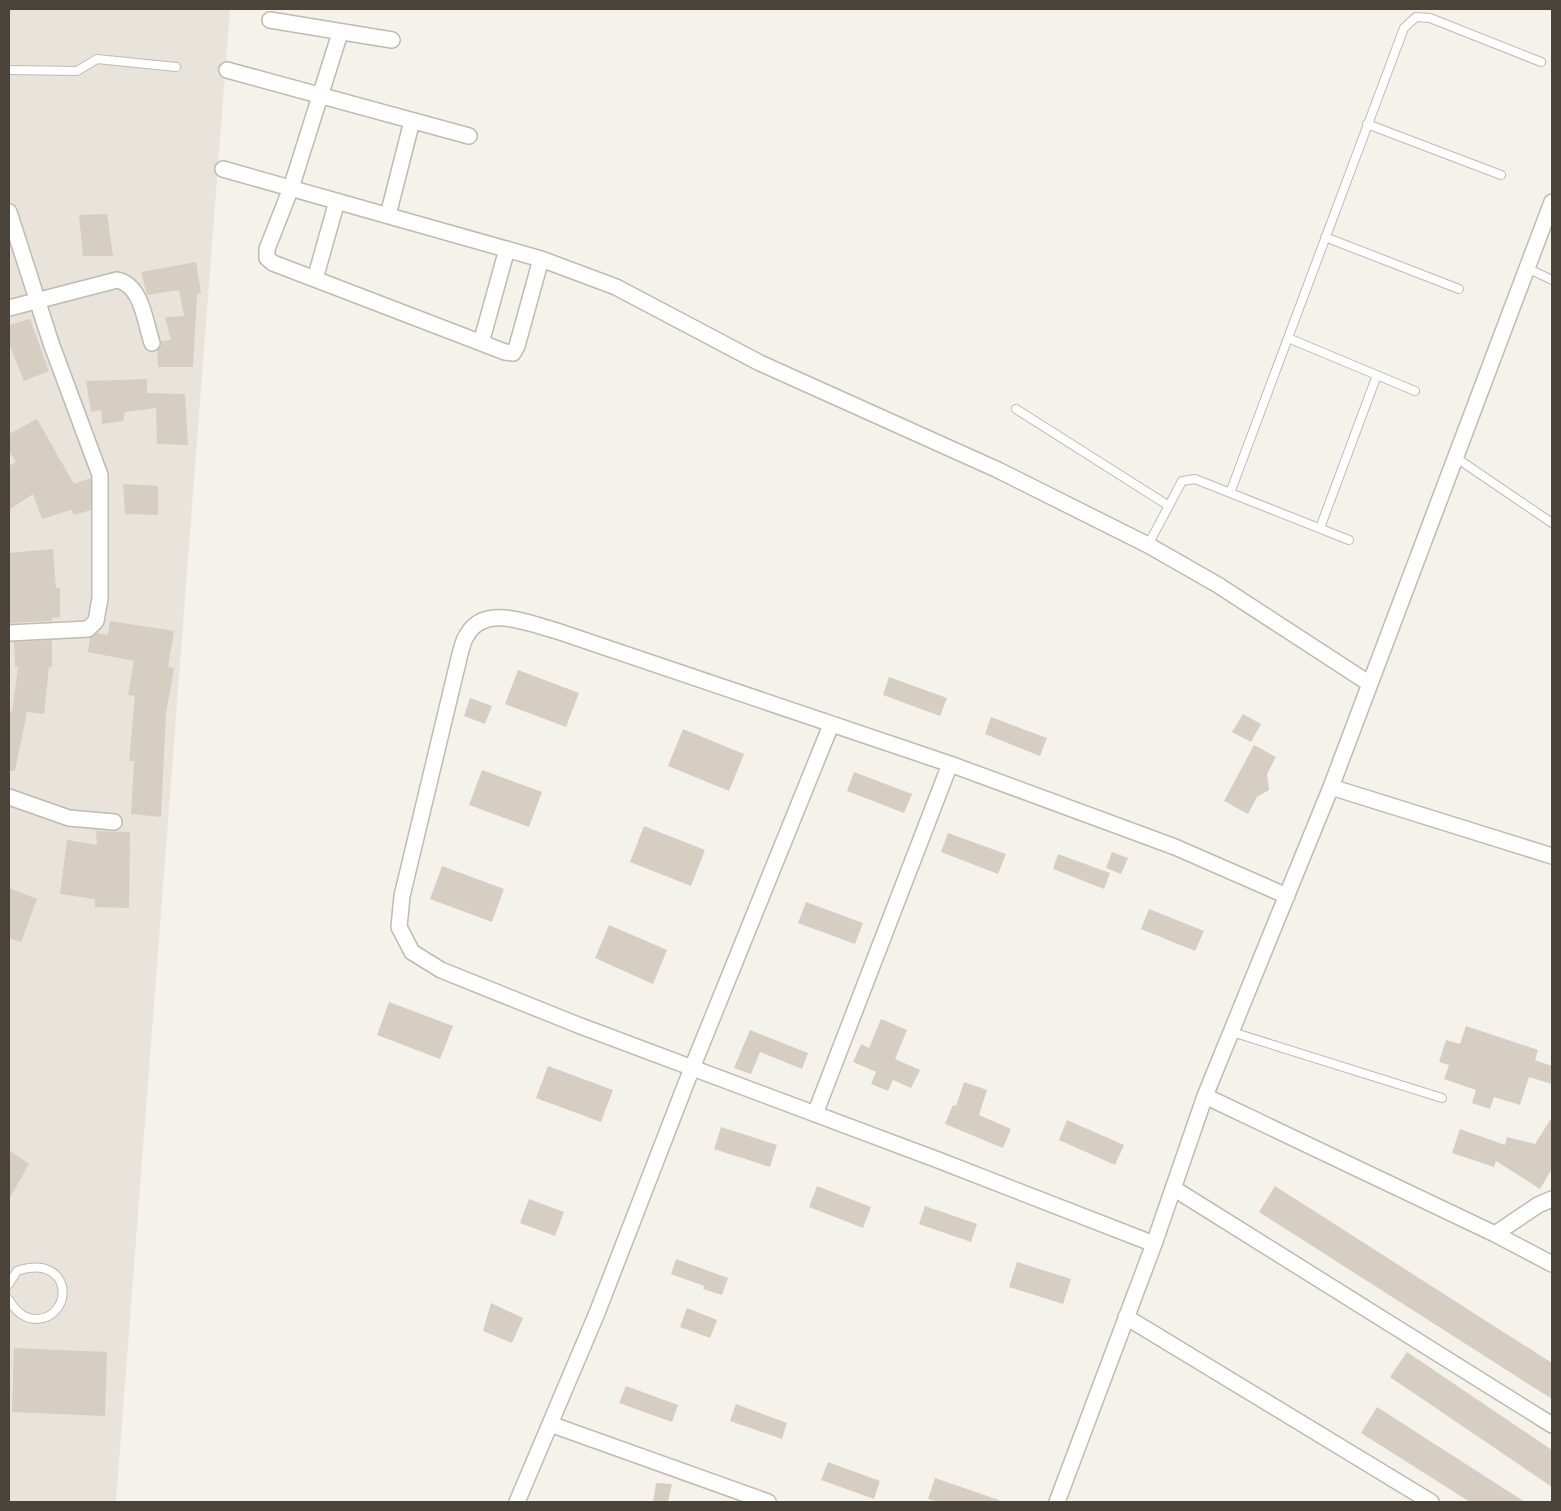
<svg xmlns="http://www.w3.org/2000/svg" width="1561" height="1511" viewBox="0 0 1561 1511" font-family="Inter,sans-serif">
<rect width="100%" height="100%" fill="#f5f2ec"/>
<!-- residential -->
<path fill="#e8e4db" d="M9,9H230L116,1502H9Z"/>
<!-- building -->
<path fill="#d6cec2" d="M107,214L113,256H83L79,215Z
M196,262L201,293L197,294L193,367H158L157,350L161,341L171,340L165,317L184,316L179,290L147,295L141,272Z
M30,319L49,371L24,381L9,344V325Z
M147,379V393L185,394L188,445L157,444L156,408L125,412L123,421L102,424L101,410L91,412L86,381Z
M37,419L74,484L91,478V510L74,515L71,510L42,519L33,494L9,510V466L16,462L9,451V434Z
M123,484L158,486V515L125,514Z
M53,549L56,588H60V617L52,618V621L9,623V553Z
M110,621L174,631L168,667L174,668L166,713L161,817L131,814L134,761H129L135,696L128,695L134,661L88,652L90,638L97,633L108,635Z
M52,640V667H49L44,714L27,712L15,771H9V711L12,712L18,667H15L14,642Z
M518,670L579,693L566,727L505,704Z
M889,677L947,698L940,716L883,695Z
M470,698L492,706L485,724L464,716Z
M1243,714L1261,724L1251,742L1232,732Z
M991,717L1047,738L1040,756L985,734Z
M683,729L744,754L729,791L668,766Z
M1254,745L1276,757L1267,774L1269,790L1257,797L1248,814L1224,801Z
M482,770L542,792L529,827L469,805Z
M854,772L912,794L904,813L847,791Z
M644,826L705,850L691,886L630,862Z
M96,831L130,832L129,908L95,907V899L60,894L67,840L97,845Z
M948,833L1006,854L998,874L941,852Z
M1112,852L1128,858L1121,874L1106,868Z
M1058,854L1110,873L1104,889L1053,869Z
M442,866L504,889L492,922L430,899Z
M9,888L37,899L21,942L9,938Z
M806,902L863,923L855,944L798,923Z
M1149,909L1204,931L1195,951L1141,929Z
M609,925L667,950L653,984L595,958Z
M389,1002L453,1026L440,1059L377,1035Z
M881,1019L907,1030L895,1059L920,1070L911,1088L893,1080L888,1091L871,1084L876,1072L853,1062L861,1044L869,1048Z
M1466,1026L1538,1050L1535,1060L1552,1066V1084L1529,1077L1520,1105L1494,1097L1490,1109L1472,1103L1476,1090L1444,1079L1449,1065L1439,1062L1446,1040L1460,1044Z
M750,1030L808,1053L802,1069L760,1052L751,1074L734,1068Z
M548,1066L613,1090L601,1122L536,1098Z
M964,1082L987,1090L979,1115L1011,1129L1003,1148L945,1124L953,1105L956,1106Z
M1552,1117V1169L1540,1189L1496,1161L1494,1167L1452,1153L1460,1129L1505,1145L1507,1137L1535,1144Z
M1067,1120L1124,1145L1115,1165L1059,1140Z
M721,1127L777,1145L770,1167L714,1149Z
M9,1150L29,1164L9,1199Z
M817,1186L871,1207L863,1228L809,1207Z
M1275,1186L1552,1363V1399L1259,1212Z
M529,1199L564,1212L555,1236L520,1223Z
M925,1206L977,1224L971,1242L919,1224Z
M676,1259L728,1278L722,1295L703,1289L704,1286L671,1274Z
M1017,1262L1071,1279L1063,1304L1009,1287Z
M491,1303L523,1318L512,1343L483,1331Z
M687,1308L717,1320L710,1338L680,1327Z
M14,1348L107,1352L105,1416L12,1412Z
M1407,1352L1552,1450V1487L1390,1377Z
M626,1386L678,1405L672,1422L619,1403Z
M736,1404L787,1423L782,1439L730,1421Z
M1377,1407L1525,1502H1470L1361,1433Z
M828,1462L880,1481L874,1499L821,1480Z
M935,1478L999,1500L998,1502H938L928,1499Z
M656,1483L672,1484L668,1502H653Z"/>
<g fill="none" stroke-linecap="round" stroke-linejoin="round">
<!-- lane casing -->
<g stroke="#c0baaf" stroke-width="10">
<path id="lane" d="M9,70L77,71L97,59L176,67
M1367,124L1501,175
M1325,237L1459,289
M1527,268L1552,280
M1288,338L1415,391
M1016,409L1169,506
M1455,457L1552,523
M1230,493L1404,28L1416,17L1430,18L1541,62
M1320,528L1377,375
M1148,545L1182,481L1195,479L1349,540
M1232,1032L1442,1098
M9,1284L17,1271C73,1252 75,1318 36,1319C23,1319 15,1310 9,1300"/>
</g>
<!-- street casing -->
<g stroke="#c0baaf" stroke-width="18">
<path id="street" d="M270,20L392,40
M340,33L291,188L267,249V258L273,263L505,352L513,353L517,346L541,259
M227,70L469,136
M223,169L541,259L616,287L760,363L998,470L1148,545L1218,585L1370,684
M9,212L51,343L100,475V598L96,621L88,629L9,633
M388,215L412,121
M315,279L337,201
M9,308L117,280C142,285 145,322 152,343
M481,343L507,249
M1331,787L1552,856
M9,797L69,818L114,822
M1205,1096L1495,1234L1552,1264
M815,1114L950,764
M1173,1188L1552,1425
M1495,1234L1538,1205L1552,1199
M1154,1244L938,1160L578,1025L441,970L412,952L399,927L402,896L460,654C462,648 463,640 467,635C485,603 530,624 557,631L950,764L1175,847L1287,896
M1126,1317L1431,1502
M550,1424L768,1502
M517,1502L597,1313L692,1068L831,725
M1057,1502L1154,1244L1205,1096L1331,787L1552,202"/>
</g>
<!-- lane -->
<use href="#lane" stroke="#fff" stroke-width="8"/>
<!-- street -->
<use href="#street" stroke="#fff" stroke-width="15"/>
</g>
<!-- border -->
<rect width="1561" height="1511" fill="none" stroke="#49433a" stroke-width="20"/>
</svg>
